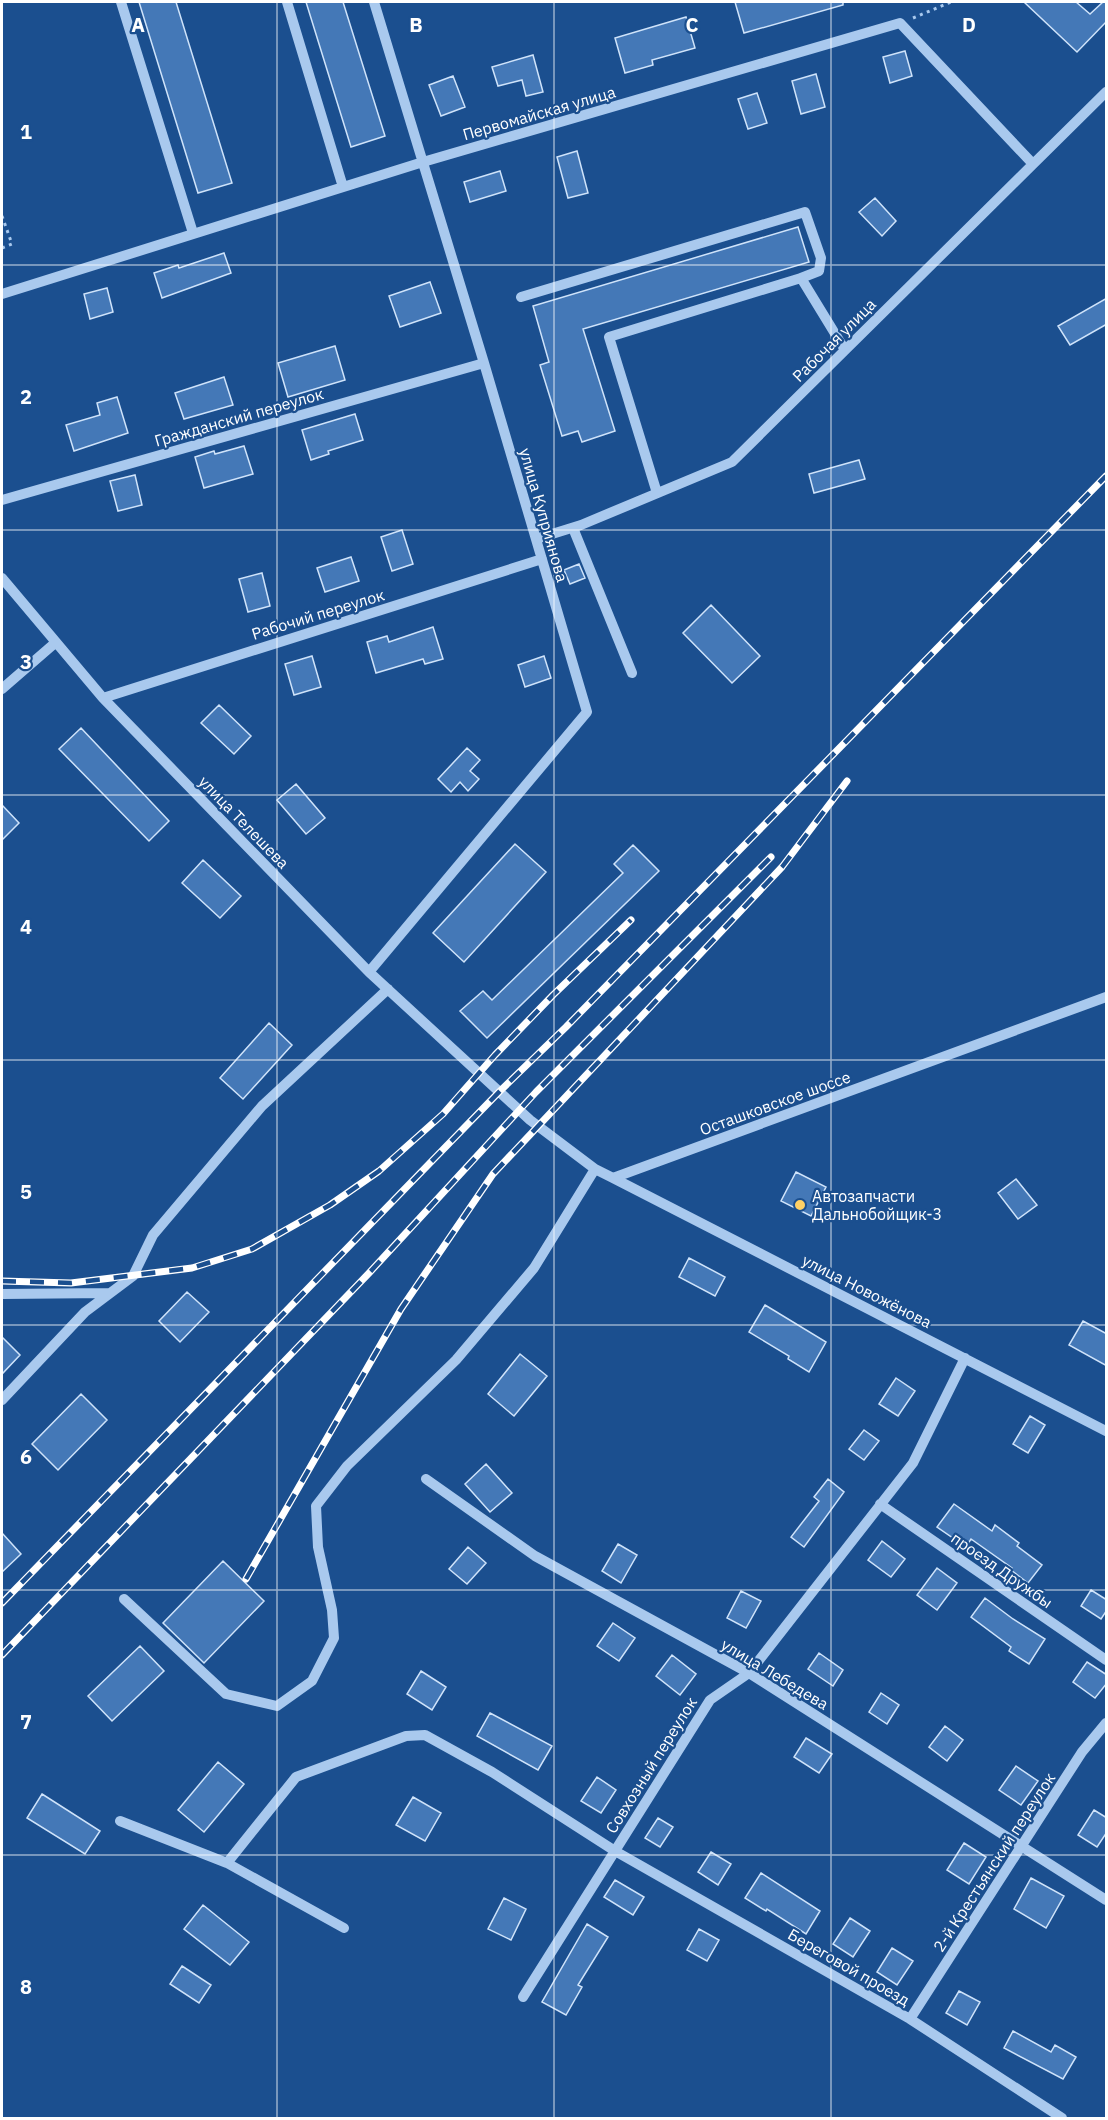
<svg xmlns="http://www.w3.org/2000/svg" width="1108" height="2120" viewBox="0 0 1108 2120" font-family="'IBM Plex Sans',sans-serif">
<rect width="100%" height="100%" fill="#1b4f8f"/>
<!-- building -->
<path fill="#4478b7" stroke="#cfe3fa" stroke-width="1.5" d="M139,2H176L232,183L198,193Z
M306,2H343L385,136L351,147Z
M735,2H843V5L744,33Z
M1024,2H1076L1090,14L1103,2H1107V21L1077,52Z
M686,17L695,48L652,60L653,65L625,73L615,38Z
M905,51L912,76L890,83L883,57Z
M533,55L543,92L526,96L522,80L498,86L492,67Z
M816,74L825,107L801,114L792,81Z
M453,76L465,107L441,116L429,85Z
M757,93L767,123L748,129L738,99Z
M577,151L588,193L568,198L557,157Z
M500,171L506,191L470,202L464,182Z
M875,198L896,221L882,236L859,212Z
M798,227L809,262L583,329L615,431L582,442L578,431L562,436L540,365L549,362L533,306Z
M224,253L231,273L162,298L154,273L178,265L179,268Z
M430,282L441,313L400,327L389,296Z
M107,288L113,312L90,319L84,294Z
M1107,298V324L1070,345L1058,326Z
M335,346L345,380L288,397L278,363Z
M224,377L233,405L184,419L175,393Z
M117,397L128,433L74,451L66,425L100,415L97,403Z
M355,414L363,440L328,451L329,454L311,460L302,430Z
M244,446L253,474L204,488L195,457L214,451L215,454Z
M859,460L865,479L814,493L809,474Z
M135,475L142,505L118,511L110,481Z
M402,530L413,564L392,571L381,537Z
M351,557L359,581L325,592L317,568Z
M579,564L585,578L570,584L564,570Z
M262,573L270,606L248,612L239,579Z
M711,605L760,656L732,683L683,633Z
M433,627L443,659L425,664L423,659L376,673L367,642L387,636L389,642Z
M312,656L321,687L294,695L285,664Z
M544,656L551,678L525,687L518,665Z
M219,705L251,736L234,754L201,723Z
M81,728L169,821L149,841L59,749Z
M467,748L480,760L470,771L479,779L468,791L460,782L451,792L438,779Z
M296,784L325,818L306,834L277,800Z
M2,805L19,823L2,840Z
M515,844L546,872L464,962L433,933Z
M633,845L659,871L487,1038L460,1011L483,991L492,1000L623,873L614,864Z
M203,860L241,896L220,918L182,883Z
M269,1023L292,1045L243,1099L220,1078Z
M796,1172L826,1187L811,1216L781,1201Z
M1016,1179L1037,1205L1018,1219L998,1193Z
M689,1258L725,1277L715,1296L679,1277Z
M187,1292L209,1312L180,1342L159,1321Z
M765,1305L826,1342L809,1372L788,1359L789,1356L749,1332Z
M1083,1321L1107,1334V1366L1069,1345Z
M2,1337L20,1355L2,1374Z
M520,1354L547,1376L514,1416L488,1394Z
M896,1378L915,1391L898,1416L879,1404Z
M81,1394L107,1420L58,1470L32,1444Z
M1030,1416L1045,1425L1028,1453L1013,1444Z
M864,1430L879,1441L864,1460L849,1449Z
M486,1464L512,1493L490,1512L465,1484Z
M828,1479L844,1492L804,1547L791,1537L819,1501L814,1497Z
M954,1504L992,1531L995,1525L1019,1543L1017,1546L1042,1565L1028,1583L1011,1570L1012,1568L971,1539L966,1547L937,1527Z
M2,1533L21,1554L2,1572Z
M882,1541L905,1559L891,1577L868,1560Z
M618,1544L637,1555L621,1583L602,1571Z
M468,1547L486,1563L467,1584L449,1569Z
M223,1561L264,1601L204,1663L163,1623Z
M937,1568L957,1583L937,1610L917,1595Z
M1091,1590L1107,1600V1610L1101,1619L1081,1606Z
M741,1591L761,1601L746,1628L727,1618Z
M985,1598L1013,1619L1045,1639L1029,1664L1009,1651L1011,1647L971,1617Z
M613,1623L635,1638L619,1661L597,1646Z
M140,1646L164,1671L112,1721L88,1696Z
M819,1653L843,1670L833,1686L808,1669Z
M672,1655L696,1674L680,1695L656,1676Z
M1087,1662L1107,1675V1683L1095,1698L1073,1682Z
M421,1671L446,1687L432,1710L407,1694Z
M881,1693L899,1705L887,1724L869,1712Z
M490,1713L552,1746L538,1770L477,1736Z
M945,1726L963,1740L947,1761L929,1747Z
M806,1738L832,1754L819,1773L794,1757Z
M218,1762L244,1784L204,1832L178,1810Z
M1016,1766L1038,1781L1021,1805L999,1790Z
M597,1777L616,1790L601,1813L581,1801Z
M42,1794L100,1831L85,1854L27,1818Z
M413,1797L441,1813L425,1841L396,1825Z
M1094,1810L1107,1818V1832L1097,1847L1078,1835Z
M658,1818L673,1827L660,1847L645,1838Z
M964,1843L986,1857L969,1884L947,1870Z
M711,1852L731,1864L718,1885L698,1872Z
M761,1873L820,1911L806,1934L767,1909L766,1911L745,1898Z
M1031,1878L1064,1896L1046,1928L1014,1909Z
M615,1880L644,1897L633,1915L604,1897Z
M504,1898L526,1909L511,1940L488,1929Z
M203,1905L249,1942L230,1965L184,1929Z
M850,1918L870,1931L853,1957L833,1944Z
M587,1924L608,1937L578,1985L582,1987L566,2015L542,2002Z
M699,1929L719,1940L707,1961L687,1950Z
M892,1948L913,1961L897,1985L877,1972Z
M182,1966L211,1985L199,2003L170,1984Z
M959,1991L980,2002L967,2025L946,2013Z
M1013,2031L1051,2052L1055,2045L1076,2057L1063,2079L1004,2048Z"/>
<g fill="none" stroke-linecap="round" stroke-linejoin="round">
<!-- path -->
<path stroke="#a9c9ee" stroke-width="3" stroke-dasharray="3 4.5" stroke-linecap="butt" d="M913,18L951,2
M2,216L12,244L2,248"/>
<!-- minor -->
<path stroke="#a9c9ee" stroke-width="10" d="M121,2L193,233
M287,2L343,187
M2,294L423,162L900,23L1033,164
M521,297L805,212L821,258L819,271L801,278
M657,493L609,337L801,278L845,350
M2,500L484,363
M573,528L632,673
M536,539L581,525L732,462L1106,92
M2,578L103,698L369,972L530,1120L595,1169L613,1178L1106,997
M2,689L55,643
M103,698L542,559
M369,972L587,712L484,363L374,2
M613,1178L1106,1431
M2,1294L109,1293
M2,1400L85,1312L133,1276L153,1235L262,1106L388,989
M426,1479L535,1556L749,1673L1106,1900
M880,1504L1106,1660
M124,1599L226,1694L277,1706L312,1681L334,1638L332,1610L318,1547L316,1506L347,1466L456,1360L534,1268L595,1169
M120,1821L227,1863L296,1777L406,1736L425,1735L492,1772L615,1851L910,2019L1062,2118
M227,1863L344,1928
M523,1997L710,1700L749,1673L913,1463L965,1358
M910,2019L1082,1752L1106,1723"/>
<!-- rail casing -->
<g stroke="#fff" stroke-width="7">
<path id="rail" d="M2,1281L71,1283L192,1268L252,1249L330,1205L379,1171L443,1114L495,1055L553,995L631,920
M246,1579L401,1309L493,1174L782,867L847,781
M2,1603L500,1091L566,1027L1106,476
M2,1655L370,1272L536,1092L771,857"/>
</g>
<!-- rail -->
<use href="#rail" stroke="#1b4f8f" stroke-width="4.5" stroke-dasharray="14" stroke-linecap="butt"/>
</g>
<!-- grid -->
<path fill="none" stroke="#fff" stroke-width="1.5" stroke-opacity="0.55" d="M277,2V2118M554,2V2118M831,2V2118M2,265H1106M2,530H1106M2,795H1106M2,1060H1106M2,1325H1106M2,1590H1106M2,1855H1106"/>
<!-- markers -->
<circle fill="#ffd166" stroke="#1b4f8f" stroke-width="2" cx="800" cy="1205" r="6"/>
<g text-anchor="middle" dominant-baseline="central" stroke-width="4.5" stroke-linejoin="round" paint-order="stroke">
<!-- street labels -->
<g font-size="16" fill="#fff" stroke="#1b4f8f">
<text transform="translate(539 113) rotate(-16)">Первомайская улица</text>
<text transform="translate(834 340) rotate(-45)">Рабочая улица</text>
<text transform="translate(239 417) rotate(-16)">Гражданский переулок</text>
<text transform="translate(544 515) rotate(74)">улица Куприянова</text>
<text transform="translate(318 614) rotate(-17)">Рабочий переулок</text>
<text transform="translate(244 822) rotate(46)">улица Телешева</text>
<text transform="translate(775 1103) rotate(-20)">Осташковское шоссе</text>
<text transform="translate(867 1291) rotate(27)">улица Новожёнова</text>
<text transform="translate(1002 1570) rotate(35)">проезд Дружбы</text>
<text transform="translate(775 1674) rotate(31)">улица Лебедева</text>
<text transform="translate(651 1765) rotate(-58)">Совхозный переулок</text>
<text transform="translate(994 1862) rotate(-57)">2-й Крестьянский переулок</text>
<text transform="translate(849 1967) rotate(30)">Береговой проезд</text>
</g>
<!-- poi labels -->
<g font-size="16" fill="#fff" stroke="#1b4f8f" text-anchor="start">
<text x="812" y="1196">Автозапчасти<tspan x="812" dy="18">Дальнобойщик-3</tspan></text>
</g>
</g>
<g font-size="20" text-anchor="middle" font-weight="bold" fill="#fff" stroke="#1b4f8f" stroke-width="4.5" stroke-linejoin="round" paint-order="stroke">
<text x="138" y="32">A</text>
<text x="416" y="32">B</text>
<text x="692" y="32">C</text>
<text x="969" y="32">D</text>
<text x="26" y="139">1</text>
<text x="26" y="404">2</text>
<text x="26" y="669">3</text>
<text x="26" y="934">4</text>
<text x="26" y="1199">5</text>
<text x="26" y="1464">6</text>
<text x="26" y="1729">7</text>
<text x="26" y="1994">8</text>
</g>
<!-- border -->
<rect width="1108" height="2120" fill="none" stroke="#ffffff" stroke-width="6"/>
</svg>
